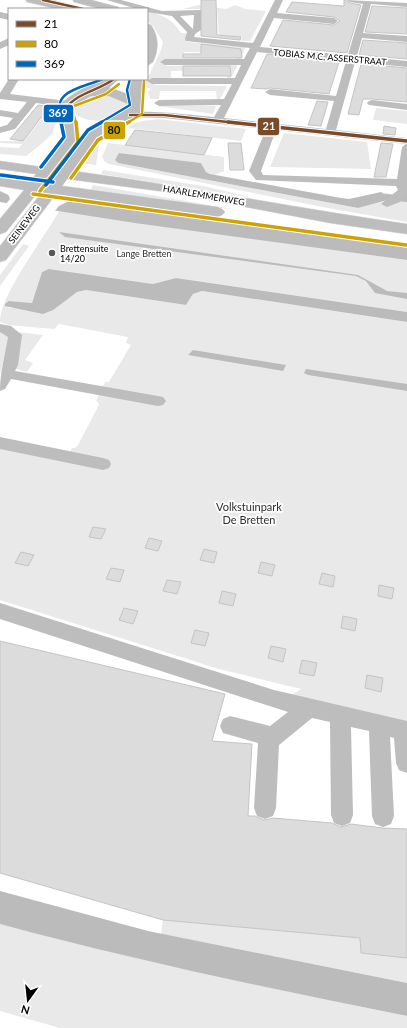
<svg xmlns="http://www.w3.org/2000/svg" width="407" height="1028" viewBox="0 0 407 1028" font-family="Lato,sans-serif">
<rect width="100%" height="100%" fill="#fff"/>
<!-- green -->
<path fill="#e9e9e9" d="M198,5L226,9L235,5L245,9L266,11L250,41H241L242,37L219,35L217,9H183Z
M147,11C162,15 173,19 181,33H186L187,42L246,47L240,59L237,60L236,53L184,52L183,60H171L166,66L236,65L237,66L231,78L227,79V70L171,71V79H157L155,85L227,86L220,99H217L216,91H160L159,99H150L148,92L151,89L144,86L161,50L163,42L153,26L147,21Z
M104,95L127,101L130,108C125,111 119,116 114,118C102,124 79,121 72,110L74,103L90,96Z
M158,106H216L213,114Z
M39,107L49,109L55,124L52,134L39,146L26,156L0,154V147L19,148L22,144L0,143V141H24L45,114L30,112Z
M376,108L407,111V124L373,120Z
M157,119L246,129L241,141L128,128C134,120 148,121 157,119Z
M284,133L367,142L371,169L270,167Z
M95,136L99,143L96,165L79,163Z
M108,143L224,157V171L214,175L206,172L201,163L119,153L116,162L118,163L358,208L391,199L381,192L407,197V222L333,209L109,164L105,162L102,157Z
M103,170L203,186L255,198L101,174Z
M93,185L244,211L90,191Z
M59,211L407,260V312L176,278L153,284L50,269L42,272L32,303L9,301V308L71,296L77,292L86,290L186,305L193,294L202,291L407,322V726L290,696L301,689L219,669L0,600V446L69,454L72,448H75L78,445L99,405L98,402L96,401L105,382H109L131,345L126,343L128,337L59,324L54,329L8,325L0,322C0,294 44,239 59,211Z
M23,244L29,246L0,286V275Z
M0,331L8,336V339L0,375Z
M18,332L43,335L25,360L33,363L27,372L16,369Z
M163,920L360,938L361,953L407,958V983L161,934Z
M0,924C135,958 270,989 407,1016V1028H60L0,1011Z"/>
<!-- water -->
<path fill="#bbb" d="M119,153L201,163L206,172L210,174L341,198L349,199L381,192L391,199L358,208L118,163L115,160Z
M0,191C22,203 57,202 82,202L407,245V260L135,223L0,202Z
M59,232L358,275L387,291L407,293V299L375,293L366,281L356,276L65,237Z
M49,269L153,284L176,278L407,312V322L202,291L193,294L186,305L86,290L77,292L53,310L43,314L5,306V304L9,301L32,303L42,272Z
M193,350L286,365L283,371L188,355Z
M306,369L407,384V391L308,375L304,373Z
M0,891L148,931L407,983V1016C271,989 134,960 0,924Z"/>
<!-- pier -->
<path fill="#fff" d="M8,194L67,202L59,206L54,212L5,205L10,199Z"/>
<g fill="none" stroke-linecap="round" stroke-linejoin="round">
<!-- canal -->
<path fill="#bbb" fill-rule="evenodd" d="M386,194L407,196V202L386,200L368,202L363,199L368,196Z"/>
</g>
<!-- building -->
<path fill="#dcdcdc" stroke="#c4c4c4" d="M201,0H216L217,35L241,37L240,40L201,36Z
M344,0L350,3L361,5L347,53L270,46L283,20L334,25L340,21L334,17L286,12L292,2L344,6Z
M372,6L407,8V34L365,32Z
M363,40L407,43V59L359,55Z
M201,44L241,49L242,58H183V54H201Z
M267,54L339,62L329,94L270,88L266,89L251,88Z
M361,64L407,68V102L372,99H363L359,115L348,114Z
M183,66H230L231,76H183Z
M317,101L328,102L321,126L308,125Z
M38,105L50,106L23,141L10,139Z
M384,126L396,128L395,135L383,134Z
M135,130L212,138L204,155L125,145Z
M228,143H241L244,170H230Z
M381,143L393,144L386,177H374Z
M93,527L106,529L101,539L89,537Z
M149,538L162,541L158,551L145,548Z
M204,549L217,552L214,563L200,560Z
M21,552L34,555L28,566L15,563Z
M261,562L275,565L272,576L258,573Z
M111,568L124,570L120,582L106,579Z
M322,573L335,576L333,587L319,584Z
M167,580L181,582L177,594L163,591Z
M379,585L394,588L392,599L378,596Z
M222,591L236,594L233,606L219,603Z
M124,608L138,611L133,624L119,620Z
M343,616L357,619L355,631L341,628Z
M195,630L209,633L205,646L191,643Z
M0,641L225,694L212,741L252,744L248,816H255L264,820L273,818L332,823L341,827L351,824L382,828L407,829V958L361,953L360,938L163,920L0,873Z
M271,646L286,649L283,662L268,658Z
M302,660L317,663L314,676L299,673Z
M367,675L383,678L381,692L365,688Z"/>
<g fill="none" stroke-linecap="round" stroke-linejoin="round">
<!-- major casing -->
<g stroke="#dbdbdb" stroke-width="1">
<path id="major" d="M26,0H45L76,7L77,9H58L27,2Z
M73,0H91L118,7L119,9H101L74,2Z
M147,24L151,25C159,37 159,49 153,62L147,66Z
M98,79H111L102,88H111L130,95L129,89L132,79H144C139,91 148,102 141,113L98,138L73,171C185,186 295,208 407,224V234L330,223L167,192L67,179L62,186L217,207L222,209L225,212L222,215L217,217L56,194L6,260L0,262V246L42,192H38L6,232L0,234V219L24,190L0,186V178L30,182L36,174L0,169V161L42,167L64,139L65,133L60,106C68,94 86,89 98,79ZM91,96H109L131,105V106L88,132L60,169L56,168L78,140L79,133L72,106ZM50,176L54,177L48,184H44Z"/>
</g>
<!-- minor -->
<path fill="#bdbdbd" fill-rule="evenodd" d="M39,0H54L87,9H72Z
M107,0H121L162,11L201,10V30L195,34L194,37L253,43L275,0H283L277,13L334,18L338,21L334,24L274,18L260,47L348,55L363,4L350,2L346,0L407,3V7L371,4L363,33L407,36V42L362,38L357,56L407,61V67L355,62L336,130L407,138V196L402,198L400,202L387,207L381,204L398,190L396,186L256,180L249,171L266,129L164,118L126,117L125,115C132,107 200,116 214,117L221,105L159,106L154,103L159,100L224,99L232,84H152L147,81L152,78H235L241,65H165L160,62L165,59H244L250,48L186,41L185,39L187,32L172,16L147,12V9H137ZM194,15L193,29L180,16ZM257,52L346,61L336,96L270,89L265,92L270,95L334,101L326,129L224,118ZM276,130L406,144L402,147L397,179L263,175L261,171Z
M0,12L9,14V20L0,18Z
M9,38V45L0,49V42Z
M9,79H19L10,94L67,101L72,104L67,107L36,103L15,129L0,133V127L7,125L13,118L0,116V110L18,113L27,102L0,99V93Z
M108,79H119L108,89L89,95L84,92L102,85Z
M372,100L407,104V110L369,105L367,103L369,101Z
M0,324L11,326L22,335L18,365L15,371L158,396L163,397L166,401L163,405L158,406L11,379L5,389L0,391C0,372 5,355 8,337L0,332Z
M0,437L103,458L109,460L111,464L109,468L103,470L0,449Z
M0,603L274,690L407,721V773L399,770L396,763L394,738L390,737L394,816L391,824L383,827L375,824L372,816L369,731L351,727L353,815L350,823L342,826L334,823L331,815L330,722L312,718L279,745L276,808L273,816L265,819L257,816L254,808L258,743L223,733L220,726L223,719L230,716L270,726L288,712L0,619Z"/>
<!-- major -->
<use href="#major" fill="#bdbdbd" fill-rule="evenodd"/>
<!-- bus-1-far1 casing -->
<g stroke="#fff" stroke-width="4">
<path id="bus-1-far1" d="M43,0L83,9
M130,115H164L237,123
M68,120L65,109C78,92 98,91 114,79"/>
</g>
<!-- bus-1 casing -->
<g stroke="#fff" stroke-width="5.5">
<path id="bus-1" d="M228,122L407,141"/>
</g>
<!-- bus-2-far1 casing -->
<g stroke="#fff" stroke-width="4">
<path id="bus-2-far1" d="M76,123L72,109L74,106L106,94L119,84
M127,123L142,114L144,81"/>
</g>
<!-- bus-2 casing -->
<g stroke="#fff" stroke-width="5.5">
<path id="bus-2" d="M71,178L98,140L129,122
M40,191L78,142L76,122
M33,194L406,245"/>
</g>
<!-- bus-3-far1 casing -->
<g stroke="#fff" stroke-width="4">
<path id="bus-3-far1" d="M61,123C50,89 80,89 103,79
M100,123L130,105L127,90L130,79"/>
</g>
<!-- bus-3 casing -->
<g stroke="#fff" stroke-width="5.5">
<path id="bus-3" d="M41,167L64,137L61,122
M1,175L53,182
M46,185L88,130L102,122"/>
</g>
<!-- bus-1-far1 -->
<use href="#bus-1-far1" stroke="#7a4b2a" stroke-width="2.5"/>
<!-- bus-1 -->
<use href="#bus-1" stroke="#7a4b2a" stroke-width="3.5"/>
<!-- bus-2-far1 -->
<use href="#bus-2-far1" stroke="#cca300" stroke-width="2.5"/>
<!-- bus-2 -->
<use href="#bus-2" stroke="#cca300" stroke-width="3.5"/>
<!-- bus-3-far1 -->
<use href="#bus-3-far1" stroke="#0065bd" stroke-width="2.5"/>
<!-- bus-3 -->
<use href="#bus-3" stroke="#0065bd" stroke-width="3.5"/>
</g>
<!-- markers -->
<circle fill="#595959" stroke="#fff" stroke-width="1.5" cx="52" cy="253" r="4"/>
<g text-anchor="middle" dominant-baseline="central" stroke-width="3.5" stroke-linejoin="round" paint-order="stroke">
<!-- far-street labels -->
<g font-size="9" fill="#000" stroke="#fff">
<text transform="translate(330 57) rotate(5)">TOBIAS M.C. ASSERSTRAAT</text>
<text transform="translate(204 195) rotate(10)">HAARLEMMERWEG</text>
<text transform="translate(24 224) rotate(-53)">SEINEWEG</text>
</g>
<!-- far-poi labels -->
<g font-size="9" fill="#000" stroke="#fff" text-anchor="start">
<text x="60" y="248">Brettensuite<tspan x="60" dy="10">14/20</tspan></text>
</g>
<!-- far-park labels -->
<g font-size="9" fill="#2e2e2e" stroke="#fff">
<text x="144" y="253">Lange Bretten</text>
</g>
<!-- park labels -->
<g font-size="11" fill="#2e2e2e" stroke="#fff">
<text x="249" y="506">Volkstuinpark<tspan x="249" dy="13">De Bretten</tspan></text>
</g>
</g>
<g stroke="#fff" stroke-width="1.5">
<rect x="43" y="104" width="31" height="19" rx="4" fill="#0065bd"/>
<rect x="257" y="117" width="23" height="19" rx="4" fill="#7a4b2a"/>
<rect x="103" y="121" width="23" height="19" rx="4" fill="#cca300"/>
</g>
<g font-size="11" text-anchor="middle" font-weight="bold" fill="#fff">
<text x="58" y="117">369</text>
<text x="269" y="130">21</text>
</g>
<g font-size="11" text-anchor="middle" font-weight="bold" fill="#111">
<text x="114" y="134">80</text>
</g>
<!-- legend -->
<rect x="8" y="8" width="140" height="72" fill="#ffffff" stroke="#999999"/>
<rect x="16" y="21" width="20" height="6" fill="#7a4b2a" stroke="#999999"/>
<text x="44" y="28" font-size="12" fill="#000000">21</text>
<rect x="16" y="41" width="20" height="6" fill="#cca300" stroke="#999999"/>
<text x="44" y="48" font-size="12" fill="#000000">80</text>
<rect x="16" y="61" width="20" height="6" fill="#0065bd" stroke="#999999"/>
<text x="44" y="68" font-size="12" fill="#000000">369</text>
<!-- north arrow -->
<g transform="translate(28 1000) rotate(195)" stroke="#ffffff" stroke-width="3" paint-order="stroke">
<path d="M0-3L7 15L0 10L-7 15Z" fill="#000000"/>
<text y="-6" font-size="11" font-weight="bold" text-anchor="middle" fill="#000000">N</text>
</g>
</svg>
